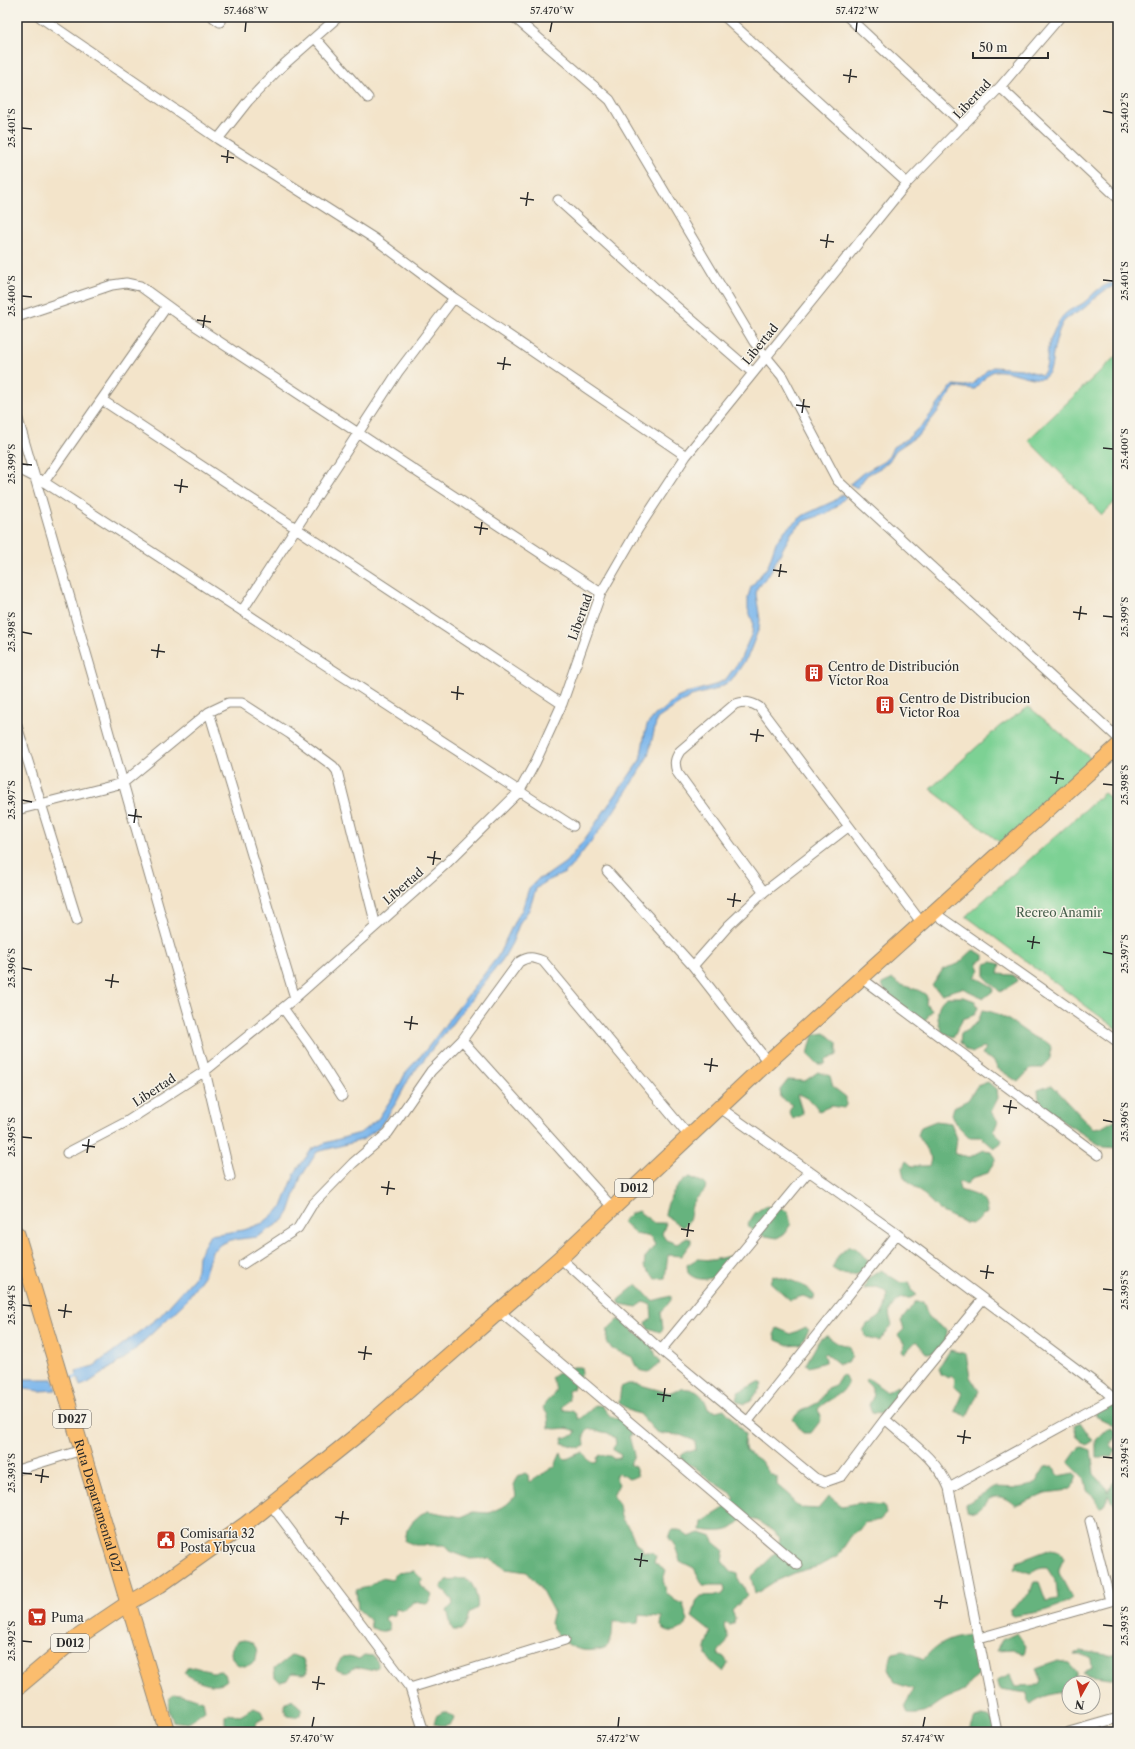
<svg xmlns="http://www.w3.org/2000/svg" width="1135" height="1749" viewBox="0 0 1135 1749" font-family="'Libre Caslon Text',serif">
<rect width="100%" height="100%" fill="#f7f3e8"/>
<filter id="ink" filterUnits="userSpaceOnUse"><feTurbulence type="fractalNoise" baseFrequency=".025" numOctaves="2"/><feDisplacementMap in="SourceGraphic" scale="8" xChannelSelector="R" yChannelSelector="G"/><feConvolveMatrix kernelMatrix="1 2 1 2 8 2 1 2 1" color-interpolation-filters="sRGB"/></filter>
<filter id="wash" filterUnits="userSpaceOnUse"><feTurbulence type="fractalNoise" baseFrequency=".012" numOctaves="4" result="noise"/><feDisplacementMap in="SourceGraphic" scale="16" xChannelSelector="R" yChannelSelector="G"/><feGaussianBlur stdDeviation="0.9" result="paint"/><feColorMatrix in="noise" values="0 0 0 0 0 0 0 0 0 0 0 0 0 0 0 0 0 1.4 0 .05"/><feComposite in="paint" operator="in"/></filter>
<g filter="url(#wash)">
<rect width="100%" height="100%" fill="#f3e4ca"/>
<!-- green -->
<path fill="#7dd194" stroke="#547e60" d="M1118,354V499L1102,515L1028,440Z
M1029,707L1095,762L1001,843L930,789L1000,726Z
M1104,793L1118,804V1030L966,916Z"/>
<!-- forest -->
<path fill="#66b37e" stroke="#486f54" d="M973,950L984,955V959L977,963L980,970L975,977L993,987V991L984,998L962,988L942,994L932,986L943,969L958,964Z
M992,962L1000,964L998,974L1013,975L1018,981L1000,992L985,977V964Z
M893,979C902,989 917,986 927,996L926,1004L932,1010L923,1024L888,1000L882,984Z
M947,997H964L975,1001L978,1008L974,1015L963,1019L953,1037L942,1032C937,1020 934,1005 947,997Z
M982,1010C1002,1012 1016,1026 1032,1036C1038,1040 1046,1040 1051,1046L1050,1058L1043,1068H1031L1018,1082L997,1068L994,1061L982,1055L986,1048L983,1047L972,1053L965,1049L960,1042L961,1034L978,1022Z
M825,1033L837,1043V1055L826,1060L825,1064H817L808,1054L813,1035Z
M818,1072L830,1076L833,1087L846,1097V1105L844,1108L831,1106L819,1111C815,1104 806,1094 797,1095L803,1114L793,1119L789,1112L792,1105L781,1098L780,1090L788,1080L805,1081Z
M988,1082L997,1090L998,1098L991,1112L998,1121L994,1131L1002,1139L1001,1143L994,1148L981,1137H969L957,1125L952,1114L954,1107L968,1100L977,1086Z
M1052,1085L1093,1129L1101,1128L1118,1118V1148L1103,1147L1062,1121L1044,1106L1039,1099L1038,1090Z
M936,1121L951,1123L957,1138L955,1154L970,1157L984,1150L991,1151L996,1158L988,1173L972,1178L967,1184L958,1182L960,1190C974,1195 987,1196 987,1213L973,1224L965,1223L942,1212L904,1177L902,1169L906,1161L912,1166H929L931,1158L918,1135L921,1127Z
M690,1177L704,1183L706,1187C704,1194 697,1196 694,1202C688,1210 694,1222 682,1227L665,1215C666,1202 678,1181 690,1177Z
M765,1206L781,1208L788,1212L791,1224L784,1234L777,1238L760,1235L749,1228L748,1224L755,1213Z
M638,1211L654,1223H666L662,1234L666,1240L677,1244L687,1238L691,1239V1243L681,1256L668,1255L665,1278L656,1279L644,1267L645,1258L655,1245L651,1237L635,1234L622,1222L630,1214Z
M849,1246L857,1249L868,1261L863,1272C849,1277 844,1276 832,1268L838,1256Z
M729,1256C727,1259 726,1265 724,1268C716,1279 699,1284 688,1273L687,1265L697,1259L713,1260Z
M881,1270L901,1283L909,1282L911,1290L917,1295L910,1298H901C889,1308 887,1310 892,1325L879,1341L867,1338L863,1331L867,1324C884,1318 885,1309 888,1293L877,1287L864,1289L867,1279Z
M773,1275C788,1280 804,1282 815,1296L813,1300L803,1296L790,1300L770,1282Z
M637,1284L652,1301L671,1296V1300L661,1313L663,1329L660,1332L648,1328L646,1323L652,1318L651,1305L644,1302L637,1307L620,1304L618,1300Z
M915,1302H923L928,1317L947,1331L945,1346L939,1352L926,1353L916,1341L905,1353L902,1351L905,1344L898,1335L904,1329L901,1321Z
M617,1320H621L652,1345L656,1356L661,1362L649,1372C638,1371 636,1368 632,1357L612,1349L607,1342L608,1329Z
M806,1327L809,1330L801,1344L788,1345L776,1340L774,1335L777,1328L791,1334Z
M827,1336L837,1343L849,1346L852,1357L847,1363L839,1364L825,1353L823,1355L826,1358L825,1362L809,1367L806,1364L820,1339Z
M950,1350L966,1354L970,1377L979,1391L967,1416L955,1411L962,1396L961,1392L954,1387L955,1379L952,1376L948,1378L941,1374L939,1368Z
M573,1367H581L582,1373L575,1383L573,1389L568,1391L569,1399L562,1407L564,1410C572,1411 575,1410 578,1419L581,1418L596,1405L602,1406L610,1416L623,1420L632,1435L629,1436L634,1455L630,1465L635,1467L638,1476L629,1479L618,1473L615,1477L619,1484L613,1496L619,1504L621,1517L624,1522L630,1529L636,1544L642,1548L643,1552H652L656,1556L654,1562L666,1570L663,1580L667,1594L676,1601L683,1604L688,1621C682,1632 669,1635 661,1626L662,1617L639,1615L638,1623C629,1625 622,1621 613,1622C612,1629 613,1638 609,1644C606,1649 601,1649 595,1650C574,1653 560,1641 550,1623L553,1611L540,1587L527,1572L506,1569L489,1558L470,1559L450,1551L445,1545H415L405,1541L407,1530L412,1522L421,1514L428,1511L461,1517L473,1512L489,1513L506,1505L516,1496L514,1485L518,1476L525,1473L528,1475L529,1482L532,1481L555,1466L561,1452L563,1458L567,1459C593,1446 578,1456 594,1463L597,1462V1458L600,1455L610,1456L614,1459L620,1458L621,1455L614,1451L613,1448L616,1444L615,1438L608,1433L588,1429L584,1436L585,1446L580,1448L562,1443L563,1438L574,1435L576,1431C563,1425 561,1431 549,1428L548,1415L543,1408C548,1394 563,1396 551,1378L559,1372Z
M841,1375L845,1376L848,1383C842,1397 828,1398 818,1409L821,1420L811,1433H803L793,1419L798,1413L819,1402L827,1388L835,1385Z
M868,1378L887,1392L897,1386L899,1389L892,1404L880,1414L872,1413L869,1405L874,1395L871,1387L865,1381Z
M759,1382L763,1384L751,1401L744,1404L736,1400L738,1392Z
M628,1384H637L669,1393C687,1384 703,1389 708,1409L716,1411L724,1409L745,1434L744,1443L746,1451L760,1460L770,1474L777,1477V1485L790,1496L794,1504L802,1508L818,1509L829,1496L842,1506L859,1503L884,1505L886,1514L880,1520L864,1523L859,1530L851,1536L838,1556L820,1566L797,1572L774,1582L755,1594L751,1577L777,1552L780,1538C772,1530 757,1516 745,1519C740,1520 737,1525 732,1528C724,1533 710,1531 701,1530L702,1522L723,1509L728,1502L735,1499L731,1493L704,1476L699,1470L684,1463L681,1456L687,1451L696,1450L695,1441L680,1435L664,1434L656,1432L640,1414L632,1412L619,1403L621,1387Z
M1111,1399L1118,1402V1427L1095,1416L1104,1404Z
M1080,1422L1093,1441L1087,1445L1077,1437L1074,1426Z
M1112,1427L1117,1433L1111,1443V1447L1115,1449L1113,1457H1096V1440L1108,1428Z
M1080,1446L1091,1450L1094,1474L1108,1489V1493L1113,1482L1118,1478V1506L1111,1501L1108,1495L1106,1504L1101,1509L1087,1489L1085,1480L1068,1463Z
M1053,1466L1056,1469L1058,1476L1074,1473L1077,1476L1073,1487L1070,1490L1045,1493L1018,1505H1014C1006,1497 995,1493 986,1502C983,1505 981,1510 976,1511C973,1512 970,1511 967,1510L966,1504L994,1487L1018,1488L1034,1485L1045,1467Z
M672,1530H679L689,1537L700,1533L712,1537L714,1542L724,1550L722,1561L731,1572L738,1574L739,1582L743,1585L747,1595L732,1611L735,1618L734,1623L730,1625L725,1623L724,1627C725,1630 727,1634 728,1637C729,1645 719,1647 718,1654L724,1657L728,1663L724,1672L706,1656V1648L711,1632L692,1617L697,1600L701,1596L722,1595L725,1590L724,1585H703L694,1568L680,1561L675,1546L669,1538Z
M1051,1549L1059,1551L1064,1558L1059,1569V1573L1072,1598C1056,1611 1033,1613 1013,1616L1010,1614L1011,1609L1030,1594L1034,1582H1039L1046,1601L1058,1599L1056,1582L1047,1568H1042L1030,1573L1014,1568L1017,1562Z
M414,1571L423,1580L420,1583L422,1587L432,1595L429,1602L426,1604L414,1602L404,1610L396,1608L395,1615L387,1616L385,1619L388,1622L389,1629C384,1633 377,1631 371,1627L370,1620L358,1609L356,1590L368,1587L381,1578L392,1580L397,1573Z
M458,1579C461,1579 465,1578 468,1580C474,1584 479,1601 477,1608L469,1613L466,1624L461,1630H453C449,1624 450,1617 447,1611L453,1604L452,1600L441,1587L446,1580Z
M1017,1633L1026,1646L1024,1654L1013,1649L996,1650L1002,1640Z
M970,1635C973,1647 992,1663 979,1675C972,1682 969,1681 965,1691C956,1695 947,1697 939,1703C926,1712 925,1715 908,1714L905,1706L913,1689L895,1683L889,1668L892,1653L903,1651L924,1659C937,1643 950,1637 970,1635Z
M231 1653a13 13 0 1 1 26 0a13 13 0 1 1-26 0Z
M1081,1651L1108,1655L1118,1653V1679L1086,1675L1082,1673L1092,1667L1091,1659L1083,1655H1074Z
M292,1655L303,1659L307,1672L304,1674L292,1673L288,1680L280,1682L275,1677L274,1669Z
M364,1655L374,1656L378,1663V1667L369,1670L356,1667C348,1672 347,1675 337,1670L336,1668L342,1657L350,1656L359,1659Z
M1058,1661L1069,1663L1077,1672L1074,1683H1069V1689C1055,1695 1043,1694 1031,1704L1028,1702L1027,1693L1000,1689L997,1681L1010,1675L1015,1686L1039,1685L1041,1681L1036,1669Z
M194,1667L212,1672L221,1671L225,1674L227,1680C217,1690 194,1680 184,1673L187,1668Z
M173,1694L188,1696L203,1701L205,1710C190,1720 192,1725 173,1721C169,1711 165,1702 173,1694Z
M292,1700L302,1709L300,1715L294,1717L287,1716L284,1708L285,1704Z
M254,1708L261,1711L264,1718L257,1722L254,1729L249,1732H242L225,1724V1716L228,1714L240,1716Z
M443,1712H447L454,1717C452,1727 442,1726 434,1724L436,1716Z
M982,1717C993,1718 995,1722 998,1732H969L975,1718Z"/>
<!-- water -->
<path fill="#7ab6ec" stroke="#52708c" d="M1118,282V285C1102,289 1095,299 1083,309C1077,313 1070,316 1065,320C1059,326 1056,341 1054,349C1051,359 1054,369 1045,377C1037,384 1005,366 992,372C985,375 981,384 975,389L955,387L939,410L920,434L896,450L889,461L882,467L867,475L857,488L850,484L863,473L883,462L889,456L893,447L908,438L924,423L953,385L965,386L973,384L987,370L993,367L1022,369L1042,375C1049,367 1046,358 1048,348C1050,339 1055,328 1060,320C1068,307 1078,309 1087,300C1097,290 1103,284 1118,282Z
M843,494L846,497L836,507L825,514L804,521L792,532L769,574L757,588L756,594L760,620L759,628L748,656L732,680L714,690L691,696L657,719L648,756L638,773L610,817L574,863L565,873L543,883L536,889L529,910L520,922L512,943L503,959L410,1077L396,1103L379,1128L362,1140L317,1152L301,1177L289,1212L284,1220L257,1237L231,1240L221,1244L212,1251L204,1276L184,1303L128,1356L88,1383L80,1386L76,1371L94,1366L160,1316L194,1278L197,1269L198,1256L210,1235L244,1230L263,1223L282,1207L296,1171L312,1149L325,1143L360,1133L378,1119L397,1090L406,1072L425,1051L498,956L517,916L522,910L529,888L538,879L546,876L566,862L584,840L640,760L645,733L647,725L655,715L662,711L677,698L688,693L715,685L726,679L740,660L752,633L753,622L748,609V597L751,587L768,566L776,542L786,529L804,515L834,501Z
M17,1379H53L56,1390L40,1391L17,1388Z"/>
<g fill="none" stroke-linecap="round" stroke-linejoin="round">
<!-- stream -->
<path stroke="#7ab6ec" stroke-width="3" d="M70,1379L80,1375"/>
</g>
</g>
<g filter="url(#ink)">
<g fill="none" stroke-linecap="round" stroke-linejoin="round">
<!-- street casing -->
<g stroke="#8f887a" stroke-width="11">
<path id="street" d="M40,17L218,139L375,239L454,298L686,456
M213,17L220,22
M514,17L610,100L754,342L782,376L837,480L1118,738
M725,17L907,183
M848,17L964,125
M315,38L368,98
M1000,87L1118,198
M218,139L248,101L280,68L338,17
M558,200L662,294L752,372
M17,317L112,285L126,283L140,286L188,321L601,593
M102,400L562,704
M17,416L91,670L205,1071L230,1177
M17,468L44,482L573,826
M44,482L167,306
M242,611L398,372L454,298
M209,712L295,998
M17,726L77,920
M17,810L123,783L209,712L228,703H242L290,734L333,766L337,771L376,926
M607,871L693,966
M764,892L677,772C674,763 675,759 680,751L735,704C745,701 751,702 759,707L921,922
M933,912L1118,1042
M861,978L1098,1155
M283,1008L309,1044L342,1096
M462,1040L613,1208
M768,1062L693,966L729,925L764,892L848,827
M719,1107L897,1234L1102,1388L1113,1398L1118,1396
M67,1153L126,1122L205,1071L295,998L446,864L519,792L536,761L562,704L601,593L638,529L686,456L907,183L1000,87L1060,17
M560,1258L661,1350L815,1478L825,1482L842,1476L885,1419L983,1299
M243,1264L298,1228L312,1205L353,1163L388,1133L431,1071L462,1040L519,962C529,956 533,957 543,961L689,1136
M499,1311L798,1565
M661,1350L809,1171
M885,1419C907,1439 938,1460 949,1488L997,1732
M748,1421L897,1234
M17,1470L82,1450
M949,1488L1113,1398
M271,1505L410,1688L424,1732
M1090,1521L1110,1601
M979,1638L1118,1599
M410,1688L565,1640
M1069,1732L1118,1718"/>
</g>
<!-- primary casing -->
<g stroke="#8f887a" stroke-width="17">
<g id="primary">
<path id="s1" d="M17,1234L167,1732"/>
<path d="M17,1688L75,1639L127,1604L160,1585L246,1524L361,1432L560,1258L768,1062L1118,746"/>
</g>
</g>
<!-- street -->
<use href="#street" stroke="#fff" stroke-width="9"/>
<!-- primary -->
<use href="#primary" stroke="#fbbd6e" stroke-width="15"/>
</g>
</g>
<!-- ticks -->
<path fill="none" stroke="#2b2b2b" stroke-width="1.5" d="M245,32L246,22M550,32L552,22M856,32L857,22M843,75L857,77M849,83L851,69M1103,111L1113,113M22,128L32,129M221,156L234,158M227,163L228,150M520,198L534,200M526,206L528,192M820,240L834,242M826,248L828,234M1103,280L1113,281M22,296L32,297M197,320L211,322M203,328L205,315M497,363L511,365M503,370L505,357M796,405L810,407M802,413L804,399M1103,448L1113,449M22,464L32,465M174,485L188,487M180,493L182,479M474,527L488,529M480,535L482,522M773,570L787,572M779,577L781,564M1073,612L1087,614M1103,616L1113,617M1079,620L1081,606M22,632L32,634M151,650L165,652M157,658L159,644M451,692L464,694M457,700L458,686M750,734L764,736M756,742L758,729M1050,777L1064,779M1056,784L1058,771M1103,784L1113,785M22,800L32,802M128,815L142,817M134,823L136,809M427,857L441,859M433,865L435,851M727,899L741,901M733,907L735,893M1027,941L1040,943M1032,949L1034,936M1103,952L1113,954M22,968L32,970M105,980L119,982M111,988L113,974M404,1022L418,1024M410,1030L412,1016M704,1064L718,1066M710,1072L712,1058M1003,1106L1017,1108M1009,1114L1011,1100M1103,1120L1113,1122M22,1137L32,1138M82,1145L95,1147M87,1153L89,1139M381,1187L395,1189M387,1195L389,1181M681,1229L694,1231M687,1237L689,1223M980,1271L994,1273M986,1279L988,1265M1103,1289L1113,1290M22,1305L32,1306M58,1310L72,1312M64,1318L66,1304M358,1352L372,1354M364,1360L366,1346M657,1394L671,1396M663,1402L665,1388M957,1436L971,1438M963,1444L965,1430M1103,1457L1113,1458M22,1473L32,1474M35,1475L49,1477M41,1483L43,1469M335,1517L349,1519M341,1525L343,1511M634,1559L648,1561M640,1567L642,1553M934,1601L948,1603M940,1609L942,1595M1103,1625L1113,1626M22,1641L32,1642M312,1682L325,1684M317,1690L319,1676M312,1727L314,1717M618,1727L619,1717M923,1727L925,1717"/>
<!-- icons -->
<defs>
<g id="building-square" transform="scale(1)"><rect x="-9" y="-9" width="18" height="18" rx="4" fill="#c8321e" stroke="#f7f3e8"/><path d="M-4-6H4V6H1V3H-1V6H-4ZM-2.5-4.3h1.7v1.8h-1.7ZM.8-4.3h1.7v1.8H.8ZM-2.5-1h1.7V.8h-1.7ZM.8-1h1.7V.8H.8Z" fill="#fff"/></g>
<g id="civic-square" transform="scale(1)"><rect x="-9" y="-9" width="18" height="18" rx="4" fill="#c8321e" stroke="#f7f3e8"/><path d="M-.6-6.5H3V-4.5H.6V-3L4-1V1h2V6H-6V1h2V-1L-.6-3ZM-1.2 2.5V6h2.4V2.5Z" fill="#fff"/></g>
<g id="supermarket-square" transform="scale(1)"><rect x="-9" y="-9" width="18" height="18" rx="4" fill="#c8321e" stroke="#f7f3e8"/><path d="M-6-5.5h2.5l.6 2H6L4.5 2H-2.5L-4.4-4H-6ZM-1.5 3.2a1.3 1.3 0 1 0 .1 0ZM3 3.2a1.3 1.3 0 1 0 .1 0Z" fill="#fff"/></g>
</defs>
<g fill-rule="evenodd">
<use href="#building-square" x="814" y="673"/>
<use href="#building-square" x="885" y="705"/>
<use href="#civic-square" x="166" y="1540"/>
<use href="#supermarket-square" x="37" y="1617"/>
</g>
<g text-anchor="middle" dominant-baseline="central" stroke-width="3" stroke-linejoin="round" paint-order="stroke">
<!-- shield labels -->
<g fill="#f7f3e8" stroke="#686764" stroke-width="1">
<rect x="615" y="1179" width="38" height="18" rx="3"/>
<rect x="53" y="1410" width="38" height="18" rx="3"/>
<rect x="51" y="1634" width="38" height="18" rx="3"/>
</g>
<g font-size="11" font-weight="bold" fill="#2b2b2b">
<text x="634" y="1188">D012</text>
<text x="72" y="1419">D027</text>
<text x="70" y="1643">D012</text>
</g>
<!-- street labels -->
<g font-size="12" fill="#2b2b2b" stroke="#f7f3e8">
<text transform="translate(972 99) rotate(-47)">Libertad</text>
<text transform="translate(760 344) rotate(-51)">Libertad</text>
<text transform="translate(580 617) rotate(-70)">Libertad</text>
<text transform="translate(403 886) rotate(-41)">Libertad</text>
<text transform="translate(154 1090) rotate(-33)">Libertad</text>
<text stroke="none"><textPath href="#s1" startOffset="284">Ruta Departamental 027</textPath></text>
</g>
<!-- poi labels -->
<g font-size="12" fill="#2b2b2b" stroke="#f7f3e8" text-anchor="start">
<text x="828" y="666">Centro de Distribución<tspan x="828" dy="14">Víctor Roa</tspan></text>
<text x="899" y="698">Centro de Distribucion<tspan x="899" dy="14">Victor Roa</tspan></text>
<text x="180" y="1533">Comisaría 32<tspan x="180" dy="14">Posta Ybycua</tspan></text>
<text x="51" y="1617">Puma</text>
</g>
<!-- park labels -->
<g font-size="12" fill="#445d4a" stroke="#f7f3e8">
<text x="1059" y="912">Recreo Anamir</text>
</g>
</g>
<!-- margin -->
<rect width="1135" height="1749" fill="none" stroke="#f7f3e8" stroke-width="44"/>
<!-- north arrow -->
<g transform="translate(1081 1695) rotate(188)"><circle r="19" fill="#f7f3e8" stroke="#a5a39c"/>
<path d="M0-3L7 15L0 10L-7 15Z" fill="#c8321e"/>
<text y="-6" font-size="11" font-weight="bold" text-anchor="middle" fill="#2b2b2b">N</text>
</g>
<!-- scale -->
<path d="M973 52v6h75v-6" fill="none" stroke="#2b2b2b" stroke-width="2"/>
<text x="979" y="52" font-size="12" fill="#2b2b2b" stroke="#f7f3e8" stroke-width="3" paint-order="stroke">50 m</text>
<rect x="22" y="22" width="1091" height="1705" fill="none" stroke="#2b2b2b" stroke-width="1.5"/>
<g font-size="10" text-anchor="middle" fill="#2b2b2b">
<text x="246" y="14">57.468°W</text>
<text x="552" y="14">57.470°W</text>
<text x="857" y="14">57.472°W</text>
<text transform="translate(1124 113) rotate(-90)" y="4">25.402°S</text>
<text transform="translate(11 128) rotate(-90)" y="4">25.401°S</text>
<text transform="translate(1124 281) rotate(-90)" y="4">25.401°S</text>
<text transform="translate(11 296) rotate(-90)" y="4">25.400°S</text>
<text transform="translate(1124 449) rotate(-90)" y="4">25.400°S</text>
<text transform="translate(11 464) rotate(-90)" y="4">25.399°S</text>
<text transform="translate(1124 617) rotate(-90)" y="4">25.399°S</text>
<text transform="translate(11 632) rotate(-90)" y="4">25.398°S</text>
<text transform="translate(1124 785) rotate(-90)" y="4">25.398°S</text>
<text transform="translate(11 800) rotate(-90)" y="4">25.397°S</text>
<text transform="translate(1124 954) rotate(-90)" y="4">25.397°S</text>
<text transform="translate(11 968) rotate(-90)" y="4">25.396°S</text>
<text transform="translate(1124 1122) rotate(-90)" y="4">25.396°S</text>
<text transform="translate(11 1137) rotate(-90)" y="4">25.395°S</text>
<text transform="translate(1124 1290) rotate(-90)" y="4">25.395°S</text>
<text transform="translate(11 1305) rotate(-90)" y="4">25.394°S</text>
<text transform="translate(1124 1458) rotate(-90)" y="4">25.394°S</text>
<text transform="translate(11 1473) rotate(-90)" y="4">25.393°S</text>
<text transform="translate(1124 1626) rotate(-90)" y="4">25.393°S</text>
<text transform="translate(11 1641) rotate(-90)" y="4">25.392°S</text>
<text x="312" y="1742">57.470°W</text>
<text x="618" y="1742">57.472°W</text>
<text x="923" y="1742">57.474°W</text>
</g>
</svg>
